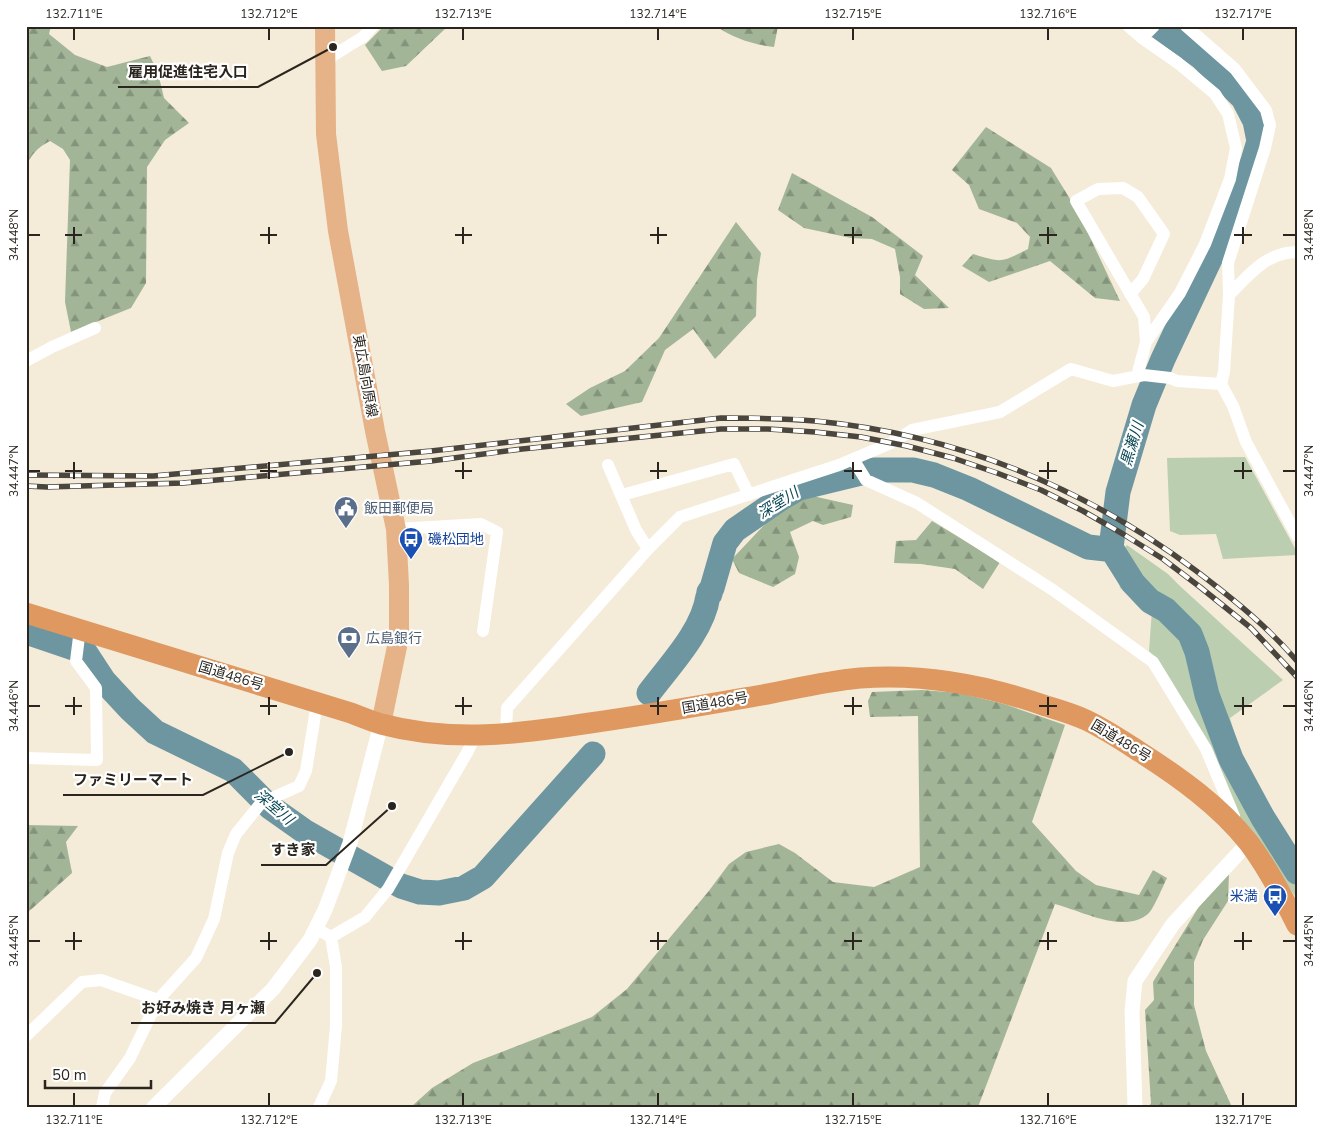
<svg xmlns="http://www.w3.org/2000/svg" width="1323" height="1133" viewBox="0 0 1323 1133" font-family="'Nunito Sans','Noto Sans JP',sans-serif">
<defs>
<pattern id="forest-firs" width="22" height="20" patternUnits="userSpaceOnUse" patternTransform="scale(1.25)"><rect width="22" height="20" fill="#a2b597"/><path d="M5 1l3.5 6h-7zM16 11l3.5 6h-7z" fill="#84937b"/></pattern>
</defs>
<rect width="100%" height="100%" fill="#f4ebd8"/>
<!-- grass -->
<path fill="#bbcfb0" d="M1245,457L1297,552V555L1223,559L1216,534L1180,535L1170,531L1167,458Z
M1127,545L1168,574L1181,587L1283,680L1230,718L1244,765L1276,820L1297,852V899L1236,812L1171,681L1149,651L1152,610L1120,588L1115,558Z"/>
<!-- forest -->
<path fill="url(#forest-firs)" d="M28,26H51L49,34L75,55L107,67L150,56L158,73L164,98L189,123L165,140L147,167L146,283L131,308L71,332L65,302L70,160L63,149L50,141C38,147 29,156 26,169V29Z
M384,26H448L406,66L382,71L365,45Z
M716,26H778L774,47C755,45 732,38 716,26Z
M986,127L1051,168L1078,212L1120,301L1095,298L1050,261L989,282L962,266L973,254C1003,263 1000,263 1028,249L1030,237L1017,223L979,209L969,185L952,170Z
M792,173L872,217L923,256L915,275L949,308L924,309L900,294V277L895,249L872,239L851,238L804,228L778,210Z
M736,222L761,253L757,280L756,316L715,359L693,329L665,350L642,402L581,416L566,404L590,388L625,371L659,338Z
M808,495L853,505L851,517L823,525L813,521L790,532L799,557L795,574L773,587L739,573L732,559L786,502Z
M932,521L1000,562L983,589L955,569L921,564L894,563L896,541L916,540Z
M922,690L960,693L1004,704L1065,725L1032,822L1076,871L1096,885L1139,895L1153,870L1167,878C1163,886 1154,908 1149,913C1125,935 1082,911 1055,904L978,1107H411L432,1088L473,1063L592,1017L627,989L708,892L729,864L746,852L779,844L795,853L833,882L874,887L920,867L918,716L870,717L868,701L872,692Z
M26,825L78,826L66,842L72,873L26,914Z
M1229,873L1228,901L1203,940L1194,962V1005L1206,1051L1232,1107H1149L1151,1103L1145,1010L1154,1000L1153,982L1209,890Z"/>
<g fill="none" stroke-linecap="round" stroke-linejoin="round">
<!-- river -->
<path stroke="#6d96a1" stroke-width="25" d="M1158,26L1202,58L1243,98L1255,121L1259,141L1253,161L1242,191L1163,359L1144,405L1118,492L1111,548L1133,583L1150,601L1166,610L1190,634L1197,652L1207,695L1231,759L1263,818L1297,872
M26,632L85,652L104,681L130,709L155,732L233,770L270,807L304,831L401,886L420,892L439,893L464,888L483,877L593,754
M649,693C670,665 703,631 708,596L710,594L709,592L712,588L725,543L735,530L783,497L799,488L873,470H913L934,475L969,489L1088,547L1106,549L1111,548"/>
<!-- minor -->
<path stroke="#fff" stroke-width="12" d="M1128,26L1142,38L1178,63L1215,94L1228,114L1236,148L1230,179L1205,244L1180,293L1146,342L1137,376
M1186,26L1235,69L1266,110L1270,125L1265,148L1228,263L1229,295L1224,372L1221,384L1233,406L1246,442L1297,536
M1142,38L1154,26
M326,60L363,37L373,26
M1130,294L1143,279L1164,234L1138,197L1123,188L1098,189L1076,201L1144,317L1146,342
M1229,295C1248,276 1266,252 1297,252
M26,361L52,347L95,328
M853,459L866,480L917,503L1053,590L1153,662L1206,749L1234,816L1230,823
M608,465L636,530L648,549
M622,495L734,464L749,495
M396,529L481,524L497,532L483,631
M506,734L507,708L648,549L680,517L839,465L891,443L912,430L1000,412L1071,369L1113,381L1144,375L1170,378L1177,381L1221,384
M26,758L97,760L96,688L76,661L80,629
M315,928L331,937L365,917L388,889L468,751L475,736
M26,1036L82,982L101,980L158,1000
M102,1107L105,1093L130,1058L158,1000L196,958L214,919L228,853L236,834L261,803L299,786L306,771L317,703
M319,1107L331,1081L336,1026V967L331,937"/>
<!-- tertiary -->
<path stroke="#fff" stroke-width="15" d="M154,1107L273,989L310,940L325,910L350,843L381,724
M1135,1107L1132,1012L1135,981L1173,924L1248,843"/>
<!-- primary -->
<path stroke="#e6b288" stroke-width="20" d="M325,26L326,134L338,231L375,431L396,529L399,585V637L381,724"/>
<!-- trunk -->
<path stroke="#de9860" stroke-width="21" d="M26,613L351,713C361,717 371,721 381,724C452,743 519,734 590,723C647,715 704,705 762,695C794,689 827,681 860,678C924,673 986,685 1046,706C1059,710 1073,714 1086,720C1105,729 1123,741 1140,752C1179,777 1220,806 1249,843C1268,868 1283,897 1297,925"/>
<!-- rail casing -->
<g stroke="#4a463d" stroke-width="5.5">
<path id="rail" d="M26,475L153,476L431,451L721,418C752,418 784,418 815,421C954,434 1084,487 1195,570C1232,598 1267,626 1297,661
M26,486L47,487L183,483L431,461L522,449L721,429H768L815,432L861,437L907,446L953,458L997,473L1041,490L1083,511L1123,534L1163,559L1200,587L1251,628L1297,677"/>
</g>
<!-- rail -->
<use href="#rail" stroke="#fff" stroke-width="4" stroke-dasharray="11" stroke-linecap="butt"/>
</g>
<!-- ticks -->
<path fill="none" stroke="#2a261f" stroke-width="2" d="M74,28V40M269,28V40M463,28V40M658,28V40M853,28V40M1048,28V40M1243,28V40M74,227V244M269,227V244M463,227V244M658,227V244M853,227V244M1048,227V244M1243,227V244M28,235H40M65,235H82M260,235H277M455,235H472M650,235H667M844,235H862M1039,235H1057M1234,235H1252M1283,235H1296M74,462V479M269,462V479M463,462V479M658,462V479M853,462V479M1048,462V479M1243,462V479M28,471H40M65,471H82M260,471H277M455,471H472M650,471H667M844,471H862M1039,471H1057M1234,471H1252M1283,471H1296M74,697V715M269,697V715M463,697V715M658,697V715M853,697V715M1048,697V715M1243,697V715M28,706H40M65,706H82M260,706H277M455,706H472M650,706H667M844,706H862M1039,706H1057M1234,706H1252M1283,706H1296M74,932V950M269,932V950M463,932V950M658,932V950M853,932V950M1048,932V950M1243,932V950M28,941H40M65,941H82M260,941H277M455,941H472M650,941H667M844,941H862M1039,941H1057M1234,941H1252M1283,941H1296M74,1093V1106M269,1093V1106M463,1093V1106M658,1093V1106M853,1093V1106M1048,1093V1106M1243,1093V1106"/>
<!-- icons -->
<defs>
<g id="civic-pin" transform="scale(1.25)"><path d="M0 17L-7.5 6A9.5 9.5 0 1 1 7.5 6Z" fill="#5c6f8a" stroke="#fff"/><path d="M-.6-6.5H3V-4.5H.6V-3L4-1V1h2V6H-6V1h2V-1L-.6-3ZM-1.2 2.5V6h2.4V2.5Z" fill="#fff"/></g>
<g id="bus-pin" transform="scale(1.25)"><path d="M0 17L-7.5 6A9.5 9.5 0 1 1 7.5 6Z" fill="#1a4fb4" stroke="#fff"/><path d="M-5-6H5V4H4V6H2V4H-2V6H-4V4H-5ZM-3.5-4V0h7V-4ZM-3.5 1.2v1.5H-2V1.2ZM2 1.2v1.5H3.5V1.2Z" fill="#fff"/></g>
<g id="bank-pin" transform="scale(1.25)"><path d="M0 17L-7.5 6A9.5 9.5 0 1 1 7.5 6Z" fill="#5c6f8a" stroke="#fff"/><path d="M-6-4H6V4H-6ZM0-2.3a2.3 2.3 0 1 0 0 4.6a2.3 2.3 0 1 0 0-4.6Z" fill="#fff"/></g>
</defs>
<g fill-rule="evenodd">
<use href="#civic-pin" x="346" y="508"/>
<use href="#bus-pin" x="411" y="539"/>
<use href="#bank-pin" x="349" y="638"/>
<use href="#bus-pin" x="1275" y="896"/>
</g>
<g text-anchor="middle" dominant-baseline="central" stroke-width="4.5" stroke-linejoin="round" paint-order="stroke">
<!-- street labels -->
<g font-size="14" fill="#2a261f" stroke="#fff">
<text transform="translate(365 376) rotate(80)">東広島向原線</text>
<text transform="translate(231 676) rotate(17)">国道486号</text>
<text transform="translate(715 703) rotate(-10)">国道486号</text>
<text transform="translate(1121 741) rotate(31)">国道486号</text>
</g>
<!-- service labels -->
<g font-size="14" fill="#4e5e75" stroke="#fff" text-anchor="start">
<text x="364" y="508">飯田郵便局</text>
<text x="366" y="638">広島銀行</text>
</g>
<!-- transit labels -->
<g font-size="14" fill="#164399" stroke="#fff" text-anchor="start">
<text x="428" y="539">磯松団地</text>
<text x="1258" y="896" text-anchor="end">米満</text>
</g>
<!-- water labels -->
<g font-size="15" font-style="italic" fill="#0a4855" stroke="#fff">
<text transform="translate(1132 444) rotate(-73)">黒瀬川</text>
<text transform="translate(778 503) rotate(-32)">深堂川</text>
<text transform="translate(274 807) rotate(40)">深堂川</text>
</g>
</g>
<!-- callouts -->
<path fill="none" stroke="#2a261f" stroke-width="2" d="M333 47L258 87H118M289 752L203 795H63M392 806L326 865H261M317 973L275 1023H131"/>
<g fill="#2a261f" stroke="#fff" stroke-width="2">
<circle cx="333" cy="47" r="5"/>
<circle cx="289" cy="752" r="5"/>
<circle cx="392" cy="806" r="5"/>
<circle cx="317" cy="973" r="5"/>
</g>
<g font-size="15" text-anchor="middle" font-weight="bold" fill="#2a261f" stroke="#fff" stroke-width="4.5" stroke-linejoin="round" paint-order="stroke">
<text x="188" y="77">雇用促進住宅入口</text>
<text x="133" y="785">ファミリーマート</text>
<text x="293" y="855">すき家</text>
<text x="203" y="1013">お好み焼き 月ヶ瀬</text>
</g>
<!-- border -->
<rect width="1323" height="1133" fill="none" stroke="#ffffff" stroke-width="55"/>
<!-- scale -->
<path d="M45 1080v8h106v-8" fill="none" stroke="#2a261f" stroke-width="2.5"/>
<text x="52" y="1080" font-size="15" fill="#2a261f" stroke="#ffffff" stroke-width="4" paint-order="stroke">50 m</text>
<rect x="28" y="28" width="1268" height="1078" fill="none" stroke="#2a261f" stroke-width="2"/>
<g font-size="12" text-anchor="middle" fill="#2a261f">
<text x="74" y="18">132.711°E</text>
<text x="269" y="18">132.712°E</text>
<text x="463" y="18">132.713°E</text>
<text x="658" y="18">132.714°E</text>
<text x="853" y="18">132.715°E</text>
<text x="1048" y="18">132.716°E</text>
<text x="1243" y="18">132.717°E</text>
<text transform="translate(14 235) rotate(-90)" y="4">34.448°N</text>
<text transform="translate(1309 235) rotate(-90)" y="4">34.448°N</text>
<text transform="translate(14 471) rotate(-90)" y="4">34.447°N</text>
<text transform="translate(1309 471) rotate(-90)" y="4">34.447°N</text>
<text transform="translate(14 706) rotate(-90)" y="4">34.446°N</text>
<text transform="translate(1309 706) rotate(-90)" y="4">34.446°N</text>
<text transform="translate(14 941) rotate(-90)" y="4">34.445°N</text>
<text transform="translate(1309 941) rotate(-90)" y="4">34.445°N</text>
<text x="74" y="1124">132.711°E</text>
<text x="269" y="1124">132.712°E</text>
<text x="463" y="1124">132.713°E</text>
<text x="658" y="1124">132.714°E</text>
<text x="853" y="1124">132.715°E</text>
<text x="1048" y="1124">132.716°E</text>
<text x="1243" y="1124">132.717°E</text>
</g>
</svg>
